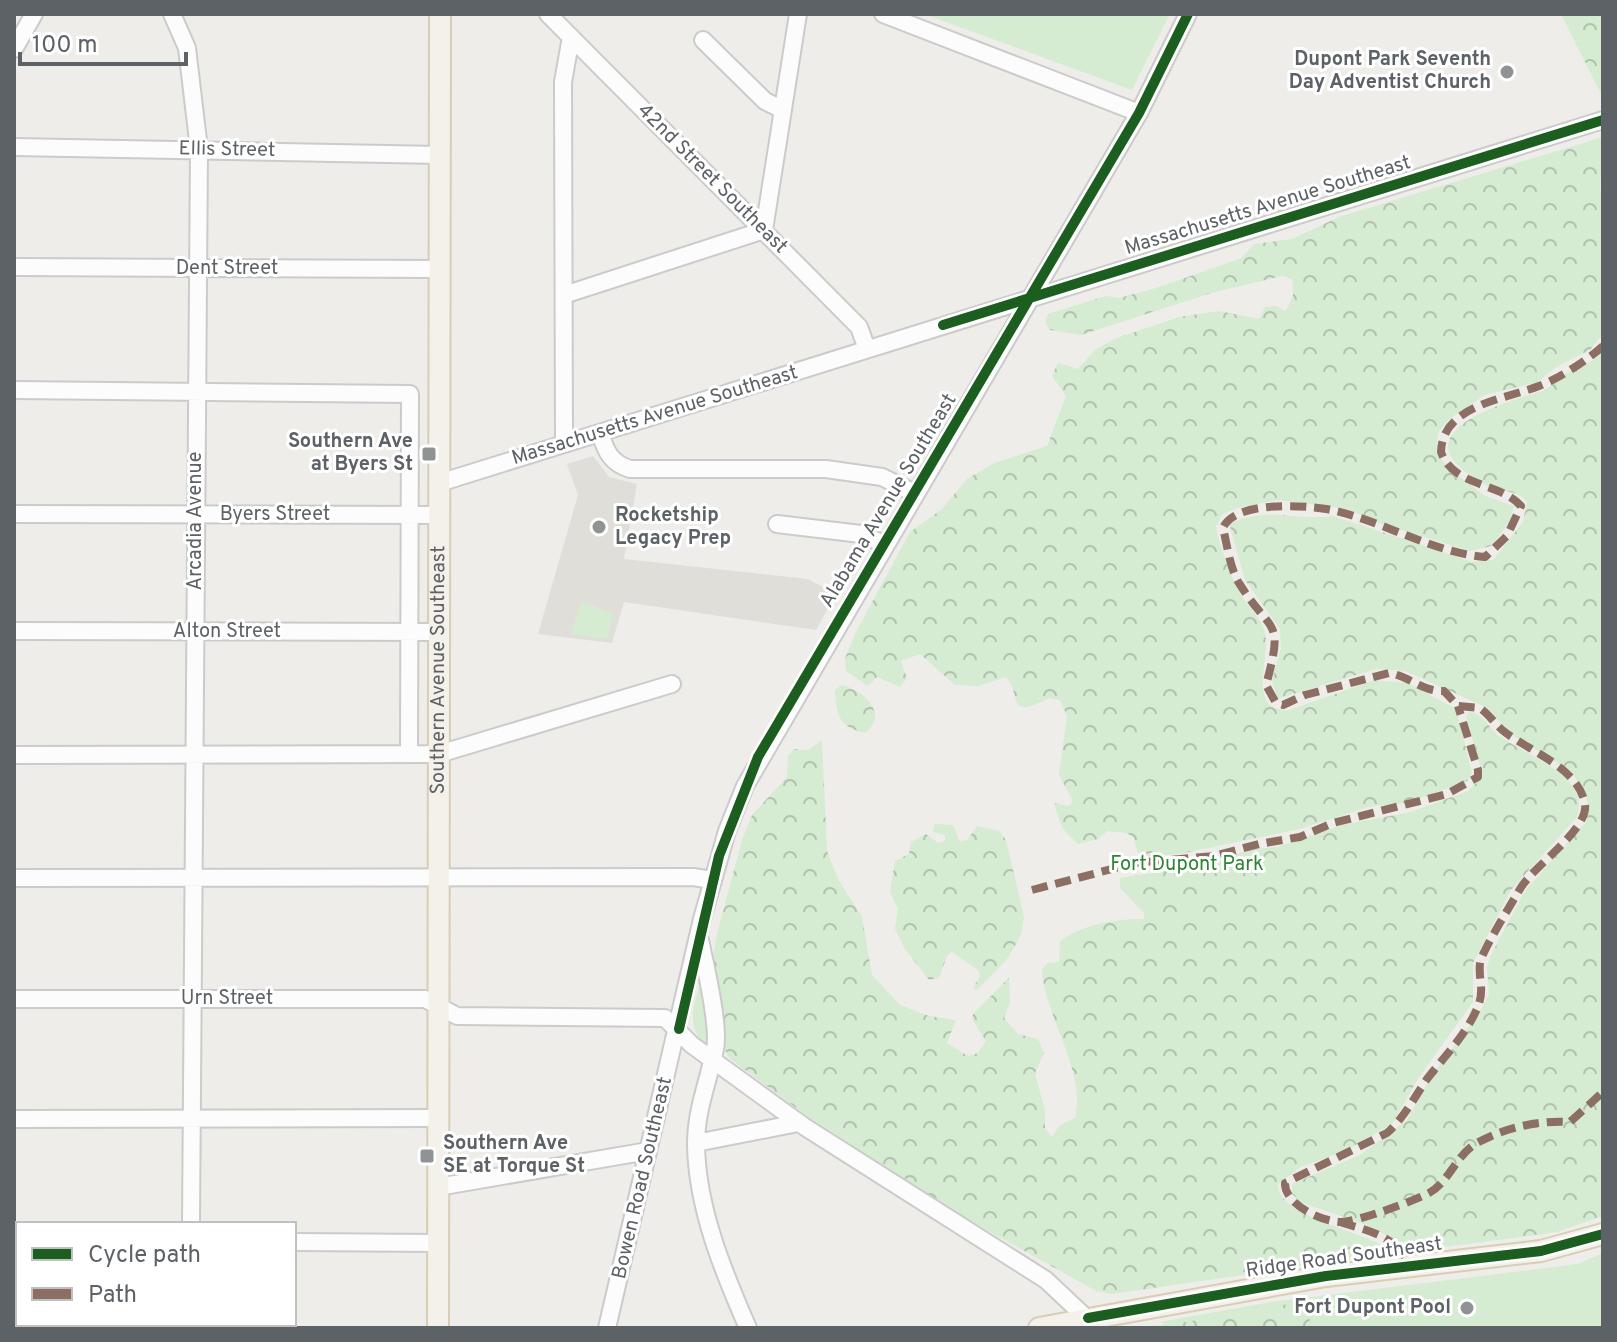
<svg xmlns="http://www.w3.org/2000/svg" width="1617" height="1342" viewBox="0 0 1617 1342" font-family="Overpass,sans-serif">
<defs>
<pattern id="forest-crowns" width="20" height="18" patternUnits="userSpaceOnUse" patternTransform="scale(2)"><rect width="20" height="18" fill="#d5ebd2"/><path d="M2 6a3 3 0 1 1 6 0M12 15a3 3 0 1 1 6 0" fill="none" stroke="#b0c2ae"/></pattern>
</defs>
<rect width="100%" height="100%" fill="#eeede9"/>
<!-- education -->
<path fill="#e0ded8" d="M593,456L609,477L637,484L624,559L808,579L836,594L816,630L624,602L612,643L538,634L578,495L567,464Z"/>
<!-- green -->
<path fill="#d5ebd2" d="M924,14H1170L1132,90Z
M581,602C594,603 600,611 613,613L607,639L571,634Z
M701,981L711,1045L708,1046C685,1029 693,1006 701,981Z
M1603,1253V1328H1170L1160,1322L1271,1302L1578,1264Z"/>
<!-- forest -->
<path fill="url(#forest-crowns)" d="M1561,14H1603V98Z
M1603,137C1603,155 1597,192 1603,206V334L1590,350L1556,367L1538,382L1485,395L1449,419L1438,433L1436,452L1449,469L1485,496L1514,506L1510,521L1491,546L1470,551L1378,523L1348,509L1279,500L1237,508L1223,514L1216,526C1218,543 1233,582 1242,597C1250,609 1262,619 1265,634C1271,658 1245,712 1289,710L1375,680L1408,683L1456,709L1472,773L1467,781L1406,803L1369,807L1299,829L1179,854L1143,857L1137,851L1134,838L1127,833L1107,831L1098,839L1078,844L1062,828L1054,803L1069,806L1073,801L1059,775L1067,716L1060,700L1049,698C1005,721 1023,696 1006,677L979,686L955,685L920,654L901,661L907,678L900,687L877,677L868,686L846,671L845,658L856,632L910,532L942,509L967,479L994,463L1047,446L1066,396L1052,376L1058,363L1078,369L1095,350L1114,339L1179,317L1219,311L1259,319L1265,307L1275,306L1286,311L1293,296L1292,279L1283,276L1211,293L1081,335L1050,330L1045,322L1048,314L1106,296L1119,298L1156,288L1242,258L1254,244L1292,239L1339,217Z
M1603,352V1216L1557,1232L1407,1252C1379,1223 1338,1217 1301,1202L1292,1194V1184L1360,1155L1407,1120L1432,1075L1480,1012L1489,994L1487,967L1491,955L1525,891L1586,822L1588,813L1587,798L1572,772L1506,731L1488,708L1405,671L1376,669L1277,699L1272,680L1281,648L1280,629L1245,580L1229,523C1272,506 1292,521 1333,516L1473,562L1493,560L1523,522L1527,502C1517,489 1502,493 1488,486C1478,481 1461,470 1454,461C1423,423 1522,398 1542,391C1552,387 1558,378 1567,373C1582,366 1591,364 1603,352Z
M842,685C863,690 890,714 865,733C839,727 836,715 835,690Z
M1469,712C1485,714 1489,730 1502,738C1521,750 1562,769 1573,787C1580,797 1580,806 1577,817L1511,890L1473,963V1002L1419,1077L1392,1124L1347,1150L1301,1167L1278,1184C1276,1218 1370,1231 1394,1253L1112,1294L1096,1291L969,1220L806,1115L729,1058L723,1045L713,957L717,934L742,840L752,815L787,777L788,756L794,749L808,750L822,740L827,851L838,879L862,917L872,975L900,1005L929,1016L956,1020L947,1043L968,1056L978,1053L986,1041L972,1019L973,1014L1009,978L1010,1002L1004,1018L1018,1034L1038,1039L1044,1053L1035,1073L1045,1111V1129L1052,1137L1060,1125L1075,1118C1087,1072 1044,1015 1042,970L1047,963L1059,962L1060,942C1077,925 1121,918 1144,919V913L1120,888V878L1208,864L1251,849L1277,847L1342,825L1411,812L1468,791L1483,776L1466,716Z
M935,824L953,825L960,842L967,840L977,826L999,831L1006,840L1024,917L1021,935L1008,958L977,990L973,988L980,976L979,971L952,952L947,956L939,978L929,980L905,949L895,929L898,909L890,892L895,861L909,854L911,842L926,834L938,843L945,841V835L933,832Z
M1273,1304L1304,1306L1311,1316L1308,1326L1138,1328L1187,1322Z"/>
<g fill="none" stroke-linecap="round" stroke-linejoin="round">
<!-- minor casing -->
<g stroke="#cbcbcb" stroke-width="20">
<path id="minor" d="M172,14L187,48L199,149L191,1224
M548,14L859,327L867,349
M883,14L1139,113
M703,40L765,101L783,110
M14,49L34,14
M14,147L440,155
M14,267L440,269
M564,295L764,230L798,14
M14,390L410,394L409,754
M600,433C606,452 611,463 630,469H826L882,477L914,493
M564,444L563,82L571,37
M439,483L1603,120
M14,514L439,515
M777,524L861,534L884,544
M14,631L440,632
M14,755L439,754L672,684
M14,878L693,877L712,880
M700,940C705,964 720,1027 715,1049C708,1083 696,1109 696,1145C697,1208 723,1271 748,1328
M14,999H425L457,1016L665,1018L692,1045L805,1127L1046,1280L1097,1328
M14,1119L438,1118
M696,1143L798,1123
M438,1187L648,1151
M14,1242H18
M294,1242L438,1243
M190,1328V1324
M607,1328L702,919L727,831L745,786L1139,113L1188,14"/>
</g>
<!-- major casing -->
<g stroke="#d7ceb5" stroke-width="24">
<g id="major">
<path id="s1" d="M438,1328L440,14"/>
<path d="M1039,1328L1326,1276L1541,1251L1603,1234"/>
</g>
</g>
<!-- minor -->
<use href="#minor" stroke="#fcfcfc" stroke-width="16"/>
<!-- major -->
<use href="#major" stroke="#f3f1e9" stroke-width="20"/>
<!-- quiet -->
<path stroke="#8d6e63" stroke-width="8" stroke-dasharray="16 8" stroke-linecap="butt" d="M1603,346C1588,360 1558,379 1539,386C1506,399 1442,405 1441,452C1453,487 1500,482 1521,506L1507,536L1485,557C1429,552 1381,519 1326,509C1301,505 1234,501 1223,528C1227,544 1230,569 1239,583C1271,635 1285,616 1266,685L1276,703L1283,705L1305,695L1389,673C1409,676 1423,692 1444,691L1458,706L1480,708C1490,715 1496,726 1506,733C1532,752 1579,769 1585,804C1589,830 1532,867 1520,889C1513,901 1481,953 1480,963C1478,982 1486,990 1476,1011C1464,1037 1444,1057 1427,1079C1414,1098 1404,1118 1387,1133L1285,1183C1284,1204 1322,1222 1341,1222C1356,1222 1414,1201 1429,1193C1448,1183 1456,1156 1475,1144C1504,1128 1537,1120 1570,1122L1603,1092
M1032,890L1135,863L1214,856L1259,844L1300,837L1333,823L1447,794L1478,777V770L1458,706
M1340,1222C1364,1230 1391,1234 1405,1257"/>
<!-- cycleway casing -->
<g stroke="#fff" stroke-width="15">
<path id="cycleway" d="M943,325L1603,120
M679,1029L719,856L758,757L1139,113L1188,14
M1088,1318L1326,1276L1541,1251L1603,1234"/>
</g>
<!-- cycleway -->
<use href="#cycleway" stroke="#1b5e20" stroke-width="10"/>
</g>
<!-- markers -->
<g fill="#909394" stroke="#fff" stroke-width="3">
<circle cx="1507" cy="72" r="8"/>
<rect x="421" y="446" width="16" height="16" rx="4"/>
<circle cx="599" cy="527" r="8"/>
<rect x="419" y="1148" width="16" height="16" rx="4"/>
<circle cx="1467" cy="1308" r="8"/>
</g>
<g text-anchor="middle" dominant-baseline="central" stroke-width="6" stroke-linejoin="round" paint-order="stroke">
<!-- poi labels -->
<g font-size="20" font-weight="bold" fill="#5d6267" stroke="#fff" text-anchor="end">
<text x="1491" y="60">Dupont Park Seventh<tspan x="1491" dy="23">Day Adventist Church</tspan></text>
<text x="413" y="442">Southern Ave<tspan x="413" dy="23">at Byers St</tspan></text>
<text x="615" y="516" text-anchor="start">Rocketship<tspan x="615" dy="23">Legacy Prep</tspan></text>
<text x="443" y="1144" text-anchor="start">Southern Ave<tspan x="443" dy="23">SE at Torque St</tspan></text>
<text x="1451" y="1308">Fort Dupont Pool</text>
</g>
<!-- street labels -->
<g font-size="20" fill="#5d6267" stroke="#fff">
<text transform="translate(227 150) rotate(1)">Ellis Street</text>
<text transform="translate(712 179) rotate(45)">42nd Street Southeast</text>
<text transform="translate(1268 206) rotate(-17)">Massachusetts Avenue Southeast</text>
<text x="227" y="269">Dent Street</text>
<text transform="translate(655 416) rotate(-17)">Massachusetts Avenue Southeast</text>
<text transform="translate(889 501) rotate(-59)">Alabama Avenue Southeast</text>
<text x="275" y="515">Byers Street</text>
<text transform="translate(196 521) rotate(-90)">Arcadia Avenue</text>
<text x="227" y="632">Alton Street</text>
<text stroke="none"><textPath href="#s1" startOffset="658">Southern Avenue Southeast</textPath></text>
<text x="227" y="999">Urn Street</text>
<text transform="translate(643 1178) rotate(-77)">Bowen Road Southeast</text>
<text transform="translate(1344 1258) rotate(-8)">Ridge Road Southeast</text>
</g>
<!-- park labels -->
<g font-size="20" fill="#2e8531" stroke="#fff">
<text x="1187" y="865">Fort Dupont Park</text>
</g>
</g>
<!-- border -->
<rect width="1617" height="1342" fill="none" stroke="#5d6267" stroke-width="32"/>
<!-- legend -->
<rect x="16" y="1222" width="280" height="104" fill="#ffffff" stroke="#bec0c2" stroke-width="2"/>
<rect x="32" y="1248" width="40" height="12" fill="#1b5e20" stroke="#bec0c2" stroke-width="2"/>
<text x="88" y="1262" font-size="24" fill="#5d6267">Cycle path</text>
<rect x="32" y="1288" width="40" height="12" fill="#8d6e63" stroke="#bec0c2" stroke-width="2"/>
<text x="88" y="1302" font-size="24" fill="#5d6267">Path</text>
<!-- scale -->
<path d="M20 52v12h166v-12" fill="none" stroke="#5d6267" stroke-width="4"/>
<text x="32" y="52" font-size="24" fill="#5d6267" stroke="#ffffff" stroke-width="6" paint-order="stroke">100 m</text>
</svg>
